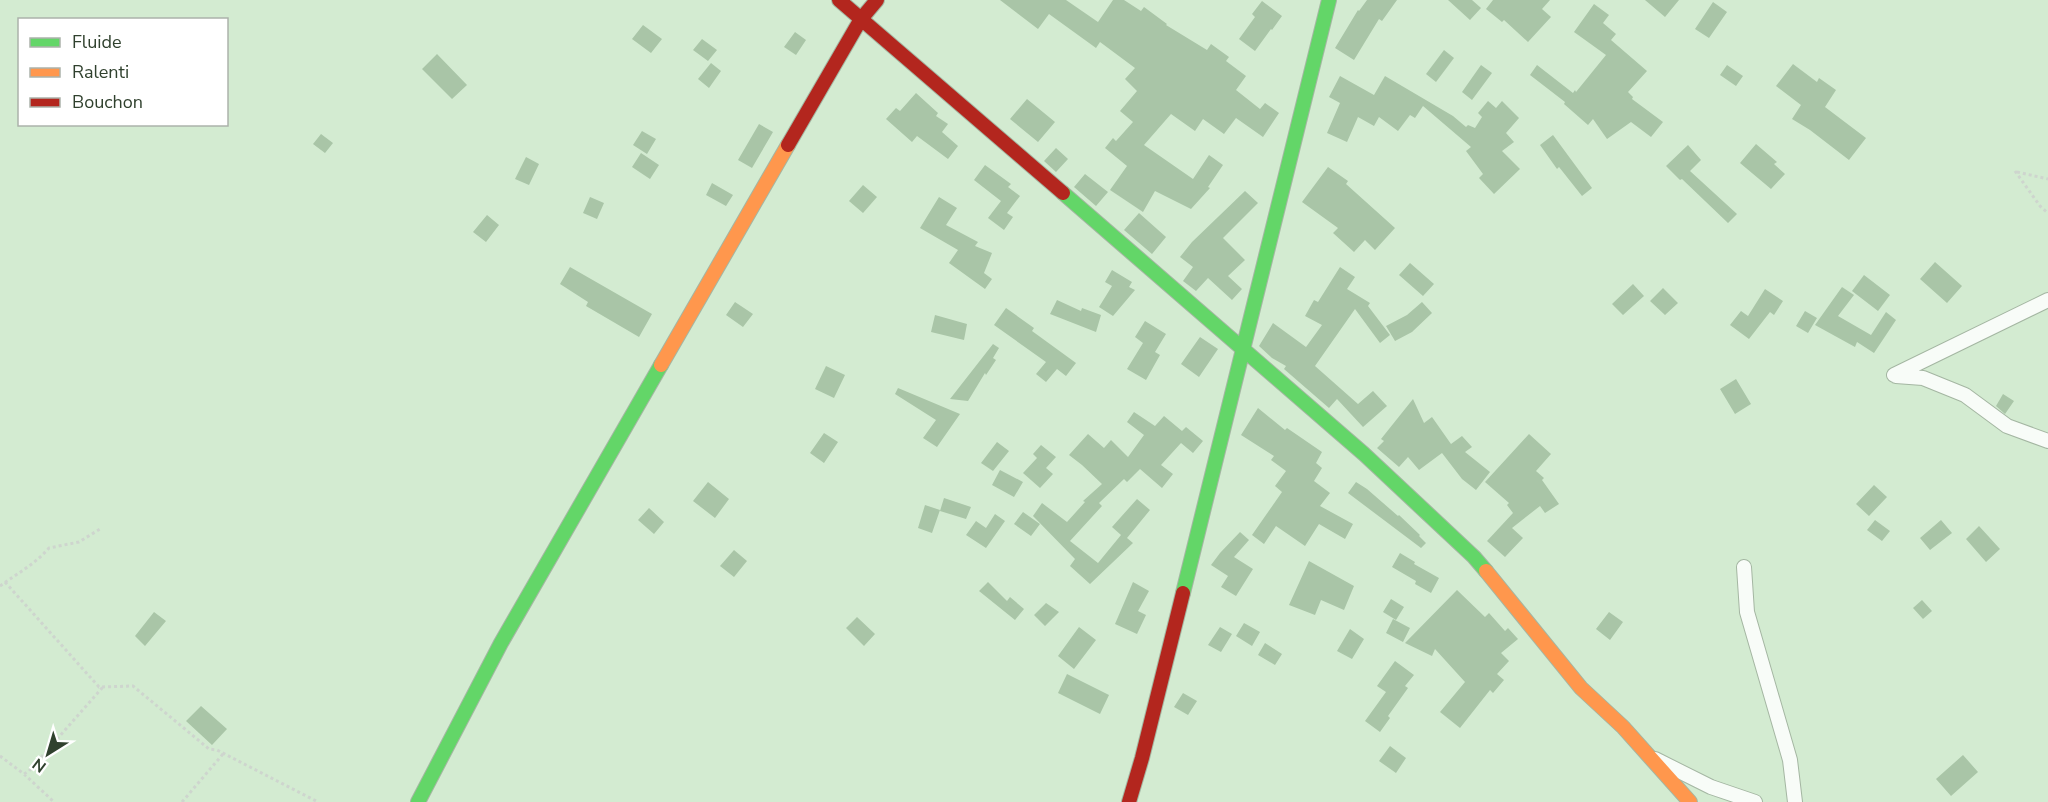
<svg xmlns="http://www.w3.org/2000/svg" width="2048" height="802" viewBox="0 0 2048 802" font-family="'Nunito Sans',sans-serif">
<rect width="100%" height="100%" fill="#d3ebd1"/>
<!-- building -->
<path fill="#a9c5a7" d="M1000,0H1066L1098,22L1113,0H1124L1141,11L1144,7L1167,24L1166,25L1207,50L1211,44L1229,57L1226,61L1246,76L1236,90L1260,109L1265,103L1279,113L1263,137L1236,118L1224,134L1203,119L1195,131L1171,114L1144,145L1193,179L1209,155L1223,165L1208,187L1210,188L1191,209L1155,191L1143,212L1110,190L1127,166L1105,148L1113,138L1116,141L1133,122L1120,111L1137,91L1125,79L1135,68L1100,42L1096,48L1049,14L1038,29Z
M1367,0H1397L1382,21L1379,19L1354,60L1335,48L1358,10L1359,11Z
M1448,0H1472L1481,8L1470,20Z
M1493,0H1550L1542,9L1551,17L1528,42L1504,20L1502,22L1486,9Z
M1645,0H1679L1665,17Z
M1262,1L1282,16L1272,30L1271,29L1255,51L1239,39L1255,17L1252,14Z
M1713,2L1727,12L1709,38L1695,29Z
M1594,4L1609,15L1603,23L1616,34L1611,40L1647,71L1628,92L1633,97L1632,99L1663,122L1651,137L1631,122L1607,139L1593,119L1588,125L1564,104L1565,102L1530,75L1537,65L1573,93L1575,90L1576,92L1606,55L1574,32Z
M643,25L662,39L651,53L632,39Z
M795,32L806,40L796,55L784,47Z
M702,39L717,50L708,61L693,50Z
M1444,50L1454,58L1436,82L1426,74Z
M437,54L467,85L452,99L422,69Z
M711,63L721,71L709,88L698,79Z
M1793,64L1817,82L1819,78L1836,90L1825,107L1866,138L1849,160L1810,130L1792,119L1801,105L1776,86Z
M1481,65L1492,73L1472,100L1462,92Z
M1727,65L1743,76L1736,86L1720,75Z
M1340,76L1374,95L1385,76L1453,116L1466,127L1468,125L1475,128L1482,117L1478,113L1488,101L1496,108L1502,101L1519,118L1506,133L1514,142L1502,151L1520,169L1494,194L1479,178L1483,174L1466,151L1471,147L1423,106L1415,118L1410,115L1398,131L1379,117L1374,126L1358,117L1347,142L1327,133L1340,103L1329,97Z
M916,93L938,113L936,116L948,124L942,132L958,146L948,159L917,136L912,142L886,119L896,108L900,111Z
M1027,99L1055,122L1038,142L1010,119Z
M759,124L773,132L752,168L738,160Z
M642,131L656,139L647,154L633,145Z
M321,134L333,143L325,153L313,144Z
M1553,135L1592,188L1582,196L1559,167L1557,169L1540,145Z
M1756,144L1777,162L1774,164L1785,174L1771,189L1740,163Z
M1688,145L1701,160L1690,171L1737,214L1728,223L1682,179L1680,180L1666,166Z
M1056,148L1068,159L1056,172L1044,161Z
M641,153L659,165L650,179L632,167Z
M526,157L539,164L529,185L515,179Z
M985,165L1011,184L1008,187L1020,196L1007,213L1013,217L1004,230L988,218L1001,201L974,180Z
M1328,167L1348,181L1346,184L1395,228L1375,250L1365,240L1354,252L1333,233L1338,228L1302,202Z
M1085,174L1108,192L1096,206L1074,187Z
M712,183L733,195L726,206L706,195Z
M863,185L877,197L863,213L849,201Z
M1245,191L1258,203L1223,238L1245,260L1228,276L1242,289L1232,300L1208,278L1196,291L1183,281L1193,267L1180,257L1192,242Z
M590,197L604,203L597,219L583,213Z
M939,197L957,208L946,225L978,242L975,246L992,253L984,273L992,279L985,289L949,263L958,250L920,228Z
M1139,213L1166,237L1152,254L1124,230Z
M487,215L499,225L486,242L473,232Z
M1935,262L1962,286L1947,303L1920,279Z
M1410,263L1434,284L1423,296L1399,275Z
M570,267L652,314L639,337L586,306L588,302L560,284Z
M1340,267L1355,277L1347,289L1370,303L1368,306L1390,335L1380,343L1355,309L1315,366L1358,404L1373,391L1387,406L1363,427L1337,399L1329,408L1284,369L1286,366L1272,358L1259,346L1273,323L1306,347L1322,325L1305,316L1314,300L1318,302Z
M1112,270L1132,282L1129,287L1135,290L1113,316L1099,307L1112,286L1105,282Z
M1864,275L1890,295L1878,311L1852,291Z
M1633,284L1644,296L1623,315L1612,304Z
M1842,287L1854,295L1838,316L1871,335L1886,312L1896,320L1874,353L1857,342L1855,347L1815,325Z
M1663,288L1678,303L1665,315L1650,301Z
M1765,289L1783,301L1774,315L1770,312L1749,339L1730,325L1741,311L1748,316Z
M1057,300L1081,311L1082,308L1101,315L1096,332L1050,314Z
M735,302L753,314L743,327L726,315Z
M1422,302L1432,313L1412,332L1395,341L1386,326L1407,315Z
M1006,308L1034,328L1032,331L1076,363L1066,376L1057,369L1046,382L1036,374L1046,362L994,325Z
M1805,311L1817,318L1808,333L1796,326Z
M935,315L967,324L964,340L931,332Z
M1145,321L1166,334L1155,352L1160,355L1146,380L1127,369L1143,343L1135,337Z
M1200,337L1218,349L1199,377L1181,364Z
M993,344L999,348L993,358L996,360L986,375L985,373L968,401L950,399Z
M826,366L845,375L834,398L815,389Z
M1736,379L1751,404L1735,414L1720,389Z
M898,388L960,414L937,447L923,438L936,420L895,394Z
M2003,394L2014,401L2005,414L1996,406Z
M1413,399L1424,423L1432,417L1451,444L1462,436L1472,447L1465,452L1490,472L1476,490L1462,479L1442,453L1419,470L1408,457L1399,467L1377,448L1384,441L1381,439Z
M1258,408L1285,430L1287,428L1322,452L1316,463L1322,468L1314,481L1330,493L1320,506L1353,524L1345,539L1319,524L1305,546L1276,526L1264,544L1252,535L1282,492L1275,486L1286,471L1271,460L1274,456L1241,435Z
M1134,412L1155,426L1164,416L1182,431L1186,427L1203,441L1193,453L1181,443L1161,465L1173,474L1162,488L1140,469L1127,482L1124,479L1099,503L1102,506L1070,541L1098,563L1121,535L1112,527L1137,499L1150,510L1127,538L1133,543L1090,584L1070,566L1075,559L1033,516L1042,503L1067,522L1085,502L1083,501L1102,484L1082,465L1069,455L1088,434L1104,448L1111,440L1128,457L1144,435L1127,422Z
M824,433L838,442L824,463L810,453Z
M1529,434L1551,454L1536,471L1544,478L1542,480L1559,504L1545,513L1540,506L1512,528L1523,538L1505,557L1487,541L1513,513L1507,505L1509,503L1485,482Z
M997,442L1009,451L993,471L981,463Z
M1041,445L1056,457L1046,468L1053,474L1040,488L1023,473L1037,458L1033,454Z
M1000,470L1023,482L1014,497L992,485Z
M708,482L729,499L715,518L693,501Z
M1356,482L1367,489L1398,516L1399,515L1420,535L1419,536L1426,543L1421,548L1348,493Z
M1874,485L1887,497L1869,516L1856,504Z
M944,498L971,507L966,519L940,511Z
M925,505L940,510L932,533L918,528Z
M649,508L664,522L654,534L638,520Z
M1023,512L1040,524L1031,536L1014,524Z
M995,514L1005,521L986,548L966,535L976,521L986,528Z
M1875,520L1890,531L1882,541L1867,530Z
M1941,520L1952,533L1930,550L1920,538Z
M1979,526L2000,549L1986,562L1966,539Z
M1240,532L1249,540L1234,557L1253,569L1236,596L1221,587L1228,576L1211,565L1220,553Z
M734,550L747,561L734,577L720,566Z
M1400,553L1415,562L1414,564L1439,578L1431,593L1415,584L1416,581L1392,567Z
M1309,561L1354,586L1344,610L1321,600L1315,615L1289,605Z
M988,582L1007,601L1010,597L1024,609L1015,620L979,591Z
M1133,582L1149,591L1138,611L1146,615L1137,634L1115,624Z
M1457,590L1485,617L1489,613L1505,631L1508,628L1518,639L1501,653L1509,661L1497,674L1504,680L1493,693L1490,690L1460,728L1440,712L1465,682L1435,649L1432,656L1405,643Z
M1391,599L1404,607L1396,620L1383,612Z
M1922,600L1932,611L1923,619L1913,608Z
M1046,603L1059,612L1045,626L1034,615Z
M154,612L166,621L145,646L135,636Z
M1609,612L1623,622L1610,640L1596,629Z
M857,617L875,634L864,646L846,628Z
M1393,619L1410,628L1403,642L1386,633Z
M1244,623L1260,632L1252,646L1236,636Z
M1079,627L1096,640L1074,669L1058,656Z
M1220,627L1232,634L1221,652L1208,645Z
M1350,629L1364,639L1352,659L1337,651Z
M1265,643L1282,654L1275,665L1258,655Z
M1395,661L1414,675L1405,686L1408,688L1388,716L1390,718L1380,732L1365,721L1386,692L1377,686Z
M1067,674L1109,695L1100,714L1058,693Z
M1183,693L1197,701L1188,715L1174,707Z
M201,706L227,729L212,745L186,721Z
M1390,746L1406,758L1396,773L1379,761Z
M1963,755L1978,772L1951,796L1936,779Z"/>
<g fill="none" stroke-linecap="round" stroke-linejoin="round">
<!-- street casing -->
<g stroke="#a4b6a2" stroke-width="16">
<path id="street" d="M1894,375L2048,300
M1896,376L1923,378L1965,395L2007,426L2048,441
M1744,567L1747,612L1790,760L1795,802
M1655,759L1711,787L1755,802"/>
</g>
<!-- fast casing -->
<g stroke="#a4b6a2" stroke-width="16">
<path id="fast" d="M1063,193L1364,454L1474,557L1486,571
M1183,593L1329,0
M418,802L501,643L661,365"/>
</g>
<!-- slow casing -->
<g stroke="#a4b6a2" stroke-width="16">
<path id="slow" d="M661,365L788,145
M1486,571L1581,688L1623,727L1690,802"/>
</g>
<!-- jam casing -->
<g stroke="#a4b6a2" stroke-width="16">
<path id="jam" d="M839,0L1063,193
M788,145L861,19L877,0
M1129,802L1142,758L1183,593"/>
</g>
<!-- path -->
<path stroke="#ced5ce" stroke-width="3" stroke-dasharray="3 3" stroke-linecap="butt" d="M2015,171L2040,206L2048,213
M2017,172L2048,179
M5,582L99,687L133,686L209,749L217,750L318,802
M0,586C18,573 35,564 49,548L79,542L100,529
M0,756L24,774L54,802
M24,774L29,771L103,687
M182,802L223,754"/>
<!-- street -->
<use href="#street" stroke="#f8fcf8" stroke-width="14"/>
<!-- fast -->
<use href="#fast" stroke="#63d668" stroke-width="14"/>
<!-- slow -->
<use href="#slow" stroke="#ff974d" stroke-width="14"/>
<!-- jam -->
<use href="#jam" stroke="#b3261e" stroke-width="14"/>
</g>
<!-- legend -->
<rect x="18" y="18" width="210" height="108" fill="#ffffff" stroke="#acb3ab" stroke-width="1.5"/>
<rect x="30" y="38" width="30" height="9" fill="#63d668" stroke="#acb3ab" stroke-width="1.5"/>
<text x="72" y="48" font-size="18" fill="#30412e">Fluide</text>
<rect x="30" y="68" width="30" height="9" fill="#ff974d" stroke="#acb3ab" stroke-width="1.5"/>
<text x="72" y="78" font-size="18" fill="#30412e">Ralenti</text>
<rect x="30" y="98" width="30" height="9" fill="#b3261e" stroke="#acb3ab" stroke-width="1.5"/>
<text x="72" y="108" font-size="18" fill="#30412e">Bouchon</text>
<!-- north arrow -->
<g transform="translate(48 754) rotate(217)" stroke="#ffffff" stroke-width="4.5" paint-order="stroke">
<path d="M0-4.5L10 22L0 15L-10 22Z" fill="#30412e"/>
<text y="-9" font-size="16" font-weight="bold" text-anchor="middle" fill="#30412e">N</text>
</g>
</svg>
